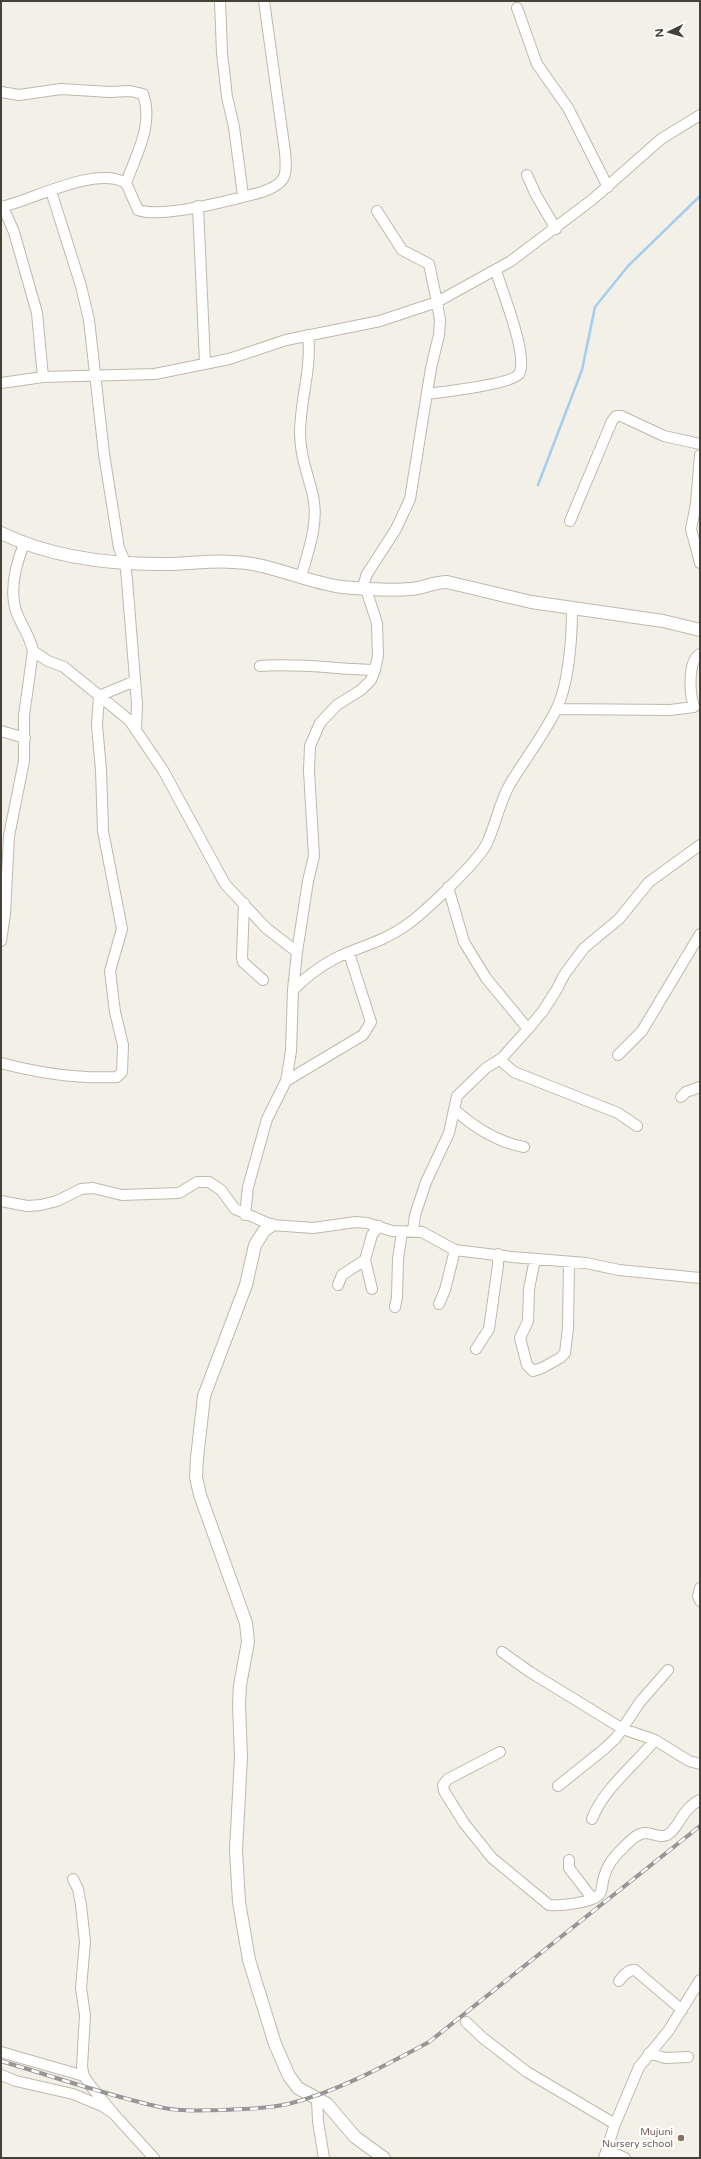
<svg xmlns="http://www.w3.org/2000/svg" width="701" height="2159" viewBox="0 0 701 2159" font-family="'Varela Round',sans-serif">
<rect width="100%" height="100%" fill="#f3f0e7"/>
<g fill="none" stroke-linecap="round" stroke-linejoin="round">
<!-- stream -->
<path stroke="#a5cdef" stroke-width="2.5" d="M538,485L582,370L595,307L628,266L700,196"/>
<!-- minor casing -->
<g stroke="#bfb9aa" stroke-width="12">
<path id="minor" d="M220,1L222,53L227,97L234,127L243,196
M517,8L537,64L568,108L608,187
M1,92L19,95L61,89L110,92L130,91L143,94C154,125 136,155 126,183
M527,175L536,195L556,229
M51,191L81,286L89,320L104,454L119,548L125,562L127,580L137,704L136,729
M198,206L205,363
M1,207C33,200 96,165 126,183L138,210C163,219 235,199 262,192C287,183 287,176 285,152L264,1
M3,207L14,232L37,313L43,377
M1,383L43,377L155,374L229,359L286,340L380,321L437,302L511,261L593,199L661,139L700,115
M427,394C442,392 512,384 519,374C529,357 502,291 496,271
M700,455L696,504L691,529L700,563
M570,521L612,421L616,416H621L664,436L700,444
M301,577C308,552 319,523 313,496C308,475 300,455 300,433C300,400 312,369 308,335
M33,651L48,661L64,667L129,720L163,770L225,884L266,928L297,952
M260,666C298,663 337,669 375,670
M99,696L135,681
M557,709L670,710L694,707C690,695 687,661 700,654
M1,731L25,738
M448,887L464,942L486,978L528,1029
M244,903L242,957L243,962L263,980
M1,941L5,914L9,836L24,761V715L33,651C30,636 21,625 16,611C9,589 16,564 24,544
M293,990C305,978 319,967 334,959C358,947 383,942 405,926C422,915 480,860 487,843C496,824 499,803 510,784C525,759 543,736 556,710C569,684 572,637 572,609
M618,1055L642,1031L700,934
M500,1060L514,1072L618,1113L637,1126
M1,1063C39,1073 77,1079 117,1077L122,1072L123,1045L115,1012L110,971L122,929L103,831L101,770L97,725L99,696
M286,1081L363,1035L371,1022L349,953
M681,1097L686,1092L700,1087
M455,1110C475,1128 497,1142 524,1147
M1,1201L27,1206L41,1205L57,1201L81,1189L93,1188L122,1195L179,1193L197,1182H209L221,1190L235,1209L272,1225L313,1228L356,1222L367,1223L392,1231L422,1232L455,1250L512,1257L586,1263L619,1270L700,1278
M245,1215L248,1187L267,1119L286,1081L291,1051L293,990L297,952L308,881L314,856L309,771L310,746L320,723L337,705L361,690L371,680L375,670L378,656L377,623L364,583L367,574L396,529L410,499L431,368L439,335L440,320L437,302L429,264L402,250L377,211
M413,1230L415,1215L426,1182L449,1133L457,1096L486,1068L502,1058L528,1029L543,1011L557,989L564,975L584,948L619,919L649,882L700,845
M535,1259L529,1289L528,1321L520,1338L527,1365L533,1371L542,1368L560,1358L565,1353L568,1328L569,1262
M365,1260L372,1289
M338,1285L342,1275L365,1260L372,1235L379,1226
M439,1304L445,1290L455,1250
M395,1307L397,1297L398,1259L402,1232
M476,1349L489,1329L498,1265V1254
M700,1588L698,1596L700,1601
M502,1652L530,1672L623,1729L655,1740L689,1761L700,1764
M500,1752L448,1779L443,1785L444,1791L464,1823L492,1858L549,1905C560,1906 591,1903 599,1895C603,1890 602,1882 604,1877C607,1865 615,1855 624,1847C629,1842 636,1834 644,1833C652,1832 658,1839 667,1835C679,1829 681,1809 700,1800
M558,1786L603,1750L616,1738L640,1702L668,1670
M592,1819C604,1788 634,1766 655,1740
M569,1860V1868L592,1898
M73,1879L78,1889L81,1905L85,1942L81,1988L85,2015L82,2067L84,2076L90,2085L113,2113
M619,1981C623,1976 628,1969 635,1970L682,2010
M466,2022L483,2038L527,2072L615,2124
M1,2052L84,2076
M649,2053L665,2058L688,2057
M1,2075L16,2081L73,2094L102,2106L113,2113L154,2158
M317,2099L318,2121L324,2158
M607,2150L625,2158
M604,2158L615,2124L639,2067L669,2030L700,1980"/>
</g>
<!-- tertiary casing -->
<g stroke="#bfb9aa" stroke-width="14">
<path id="tertiary" d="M1,533C50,557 106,564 160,564C184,565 208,560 233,562C271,563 304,582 342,587C364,589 389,591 411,589C424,588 434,582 447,582L531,602L663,621L700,630
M272,1225L264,1231L255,1245L246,1285L204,1396L197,1458L196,1477L200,1495L246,1623L248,1642L240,1685L239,1704L241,1757L236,1850L239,1902L249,1960L275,2044L289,2076L298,2088L327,2104L355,2137L384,2158"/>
</g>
<!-- minor -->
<use href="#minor" stroke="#fff" stroke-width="10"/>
<!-- tertiary -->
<use href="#tertiary" stroke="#fff" stroke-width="12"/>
<!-- rail casing -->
<g stroke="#969696" stroke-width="4">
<path id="rail" d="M1,2061C55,2077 109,2096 164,2108C182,2112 203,2110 221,2110C243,2109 267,2109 288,2104C337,2092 384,2066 429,2042L700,1826"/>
</g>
<!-- rail -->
<use href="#rail" stroke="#fff" stroke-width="2.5" stroke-dasharray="8" stroke-linecap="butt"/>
</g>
<!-- markers -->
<circle fill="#8d6e63" stroke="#fff" stroke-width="1.5" cx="681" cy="2138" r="4"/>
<g text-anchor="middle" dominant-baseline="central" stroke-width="4" stroke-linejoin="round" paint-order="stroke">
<!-- education labels -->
<g font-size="10" fill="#785e54" stroke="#fff" text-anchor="end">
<text x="673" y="2132">Mujuni<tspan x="673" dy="12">Nursery school</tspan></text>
</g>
</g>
<!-- border -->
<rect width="701" height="2159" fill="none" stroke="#464136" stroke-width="4"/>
<!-- north arrow -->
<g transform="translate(669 32) rotate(265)" stroke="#ffffff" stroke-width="3" paint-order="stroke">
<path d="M0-3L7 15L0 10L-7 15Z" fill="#464136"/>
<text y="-6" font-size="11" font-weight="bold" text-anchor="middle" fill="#464136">N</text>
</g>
</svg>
